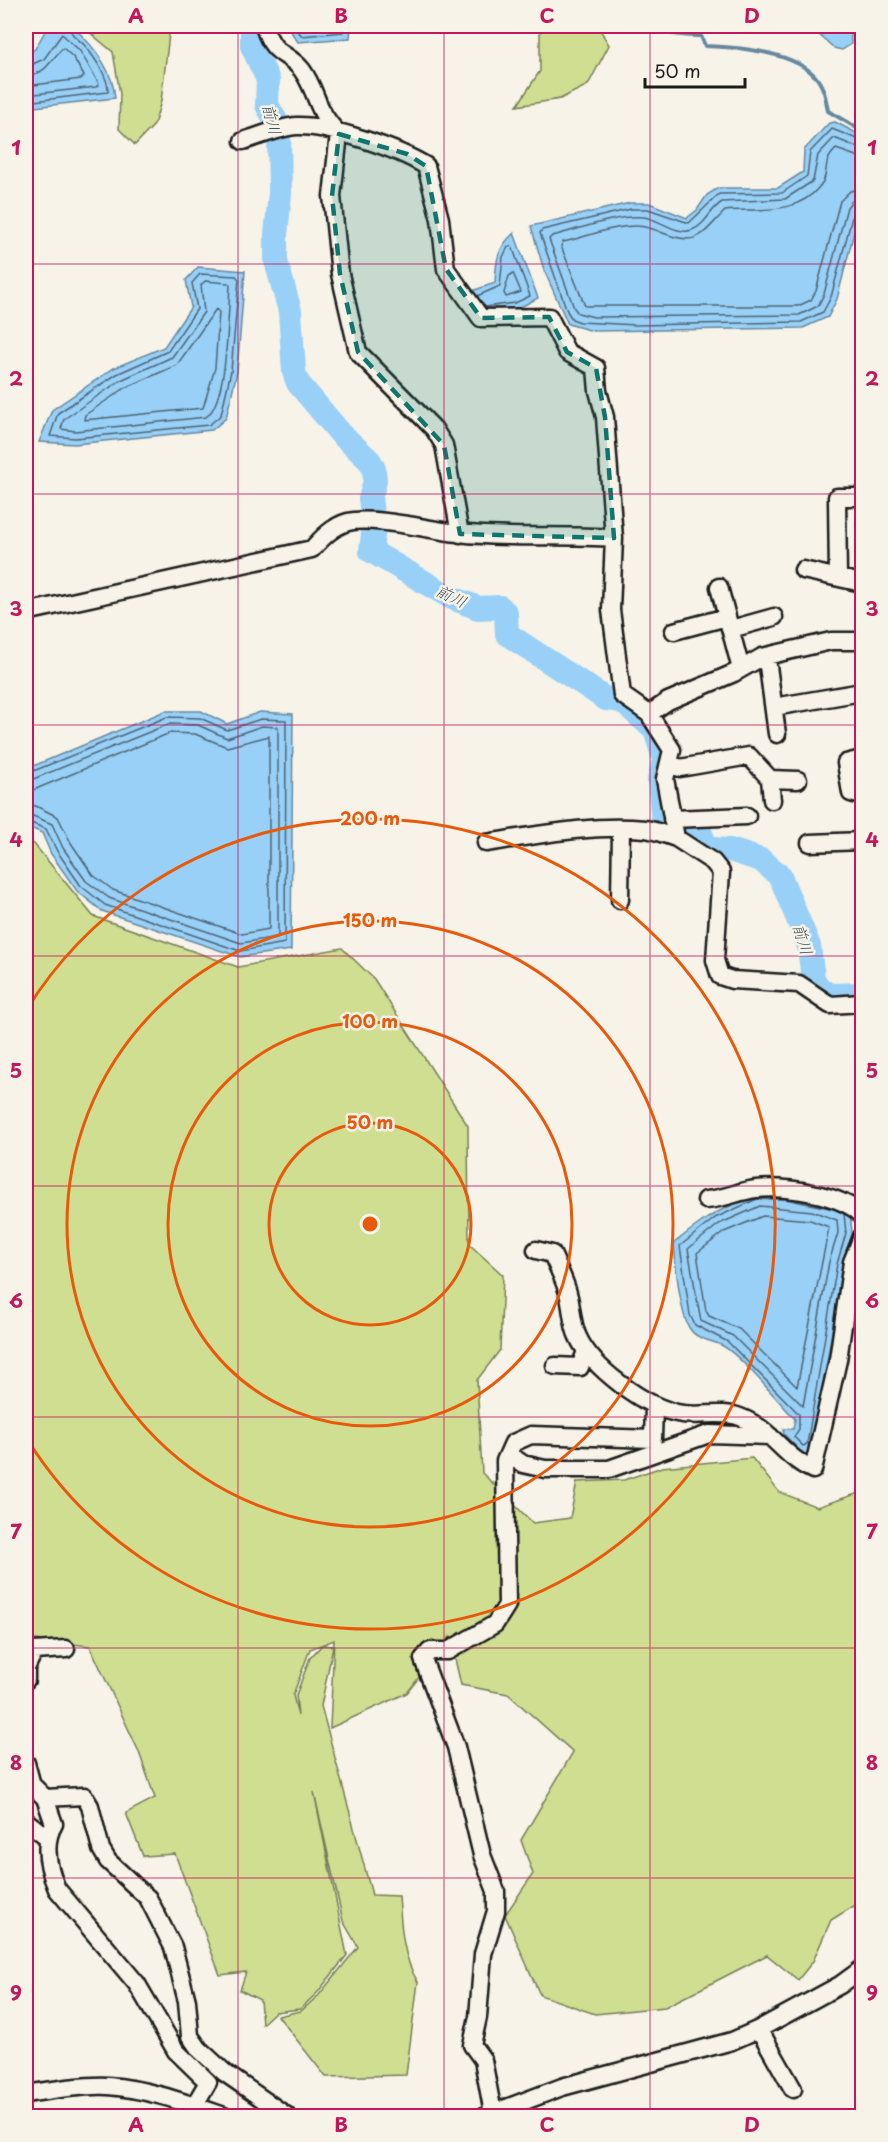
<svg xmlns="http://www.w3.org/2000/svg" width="888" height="2142" viewBox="0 0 888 2142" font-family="'Playpen Sans','Klee One',sans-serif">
<rect width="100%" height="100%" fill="#f7f3e8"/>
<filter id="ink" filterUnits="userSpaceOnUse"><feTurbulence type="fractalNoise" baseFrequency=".0167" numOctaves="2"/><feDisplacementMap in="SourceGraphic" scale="12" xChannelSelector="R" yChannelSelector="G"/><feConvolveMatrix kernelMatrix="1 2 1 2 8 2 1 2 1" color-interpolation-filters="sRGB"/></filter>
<g filter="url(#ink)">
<!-- green -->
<path fill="#d0de92" stroke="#767d57" stroke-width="1.5" d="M82,26H170L161,101L154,125L135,145L119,129L120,94L113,52Z
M543,26H598L609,45L588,85L560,99L517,106L540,71V33Z
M26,839L34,844L93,916L238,967L342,948L374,979L468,1126L469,1244L503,1275L500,1350L477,1380L482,1473L533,1523L570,1518L577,1482L624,1480L662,1467L752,1458L779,1492L817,1507L862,1492V1901L831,1920L813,1961L798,1980L767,1955L665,2007L595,2014L540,1995L505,1915L533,1874L521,1840L573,1752L508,1694L461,1685L450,1637L407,1693L330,1728L334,1640L310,1649L293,1695L298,1716L296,1695L310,1658L322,1645L333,1646L321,1706L372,1895L399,1896C401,1924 402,1957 418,1982L406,2075L326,2077L278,2016L301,2011L319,1995L358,1947L343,1921L314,1792L347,1955L318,1992L300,2009L275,2012L262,2024L260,2000L240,1990L246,1972L220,1975L175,1854L143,1856L126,1813L155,1798L139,1752L90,1646L35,1640L26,1633Z"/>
<!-- water -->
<path fill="#98d0f7" stroke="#66889f" stroke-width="1.5" d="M48,26H72C93,45 113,69 115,98L26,108V54L35,49Z
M287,26H351L350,38L298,42Z
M790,26H847L851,32V44L842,50L834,48L817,33Z
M835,122L862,136V201L837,299L828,317L803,328L593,331L568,324L544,270L531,226L630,203H649L687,218L697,210L707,195L718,188H778L803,172L804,150L829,123Z
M514,233L538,298L517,309L480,314L463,294L495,283C496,261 497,248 514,233Z
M198,267L245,271L237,372L226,418L212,430L75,444L39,442L52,410L114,368L164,347L191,307L186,280Z
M165,711H201L227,724L260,712L293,714L291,950L240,957L102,911L77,891L51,854L42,833L26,826V769Z
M785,1193L850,1210L852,1234L843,1265L811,1459L806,1458L784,1434L783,1429H793L795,1419C778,1401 741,1356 723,1346C712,1340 697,1340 690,1329C680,1315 675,1261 674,1243C716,1210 731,1200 785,1193Z"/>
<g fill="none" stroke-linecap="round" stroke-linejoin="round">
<!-- shore -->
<path stroke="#4e6474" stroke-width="1.5" d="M294,26L302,36L343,32L345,26
M26,67L44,59L62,34L80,51L99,84L96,87L26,95
M26,76C46,75 50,60 63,48L73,57L84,76L81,79L26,86
M26,102L108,92C109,78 95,59 87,48C81,40 70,36 69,26
M862,141L832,129L810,152L807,176L782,193L719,194L689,223L648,209H631L542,230L540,233L567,311L572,319L580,322L636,325L801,322L823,312L831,297L854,210L862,205
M862,149L834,138L818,155L813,181L785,199L722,202C710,209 706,225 692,230C677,236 658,218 643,217C614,215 580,229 552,236L549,239L574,308L578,313L594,317L799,315L818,306L824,294L847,207L853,200L862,198
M862,158L836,149C820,164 831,173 820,186C796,216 758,208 725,211C701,235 699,247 663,233C654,229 646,226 636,226C612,226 586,237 563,242L561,246L585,306H798L811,300L816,291L840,201L850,191L862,189
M513,273L521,292L506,297L504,293L509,276Z
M200,274L236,276L239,279L231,371L221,415L209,425L75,438L50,436L58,413L117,374L168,351L197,309L192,283Z
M205,281L228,283L230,285C228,314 228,402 206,417L75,431L61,429L64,419L121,380L172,357L204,312L201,285Z
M477,296L500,286L503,257L508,247L512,246L530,296L515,303L485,307
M216,309L219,312L215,368L203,408L84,420L85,415L125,388L177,365Z
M26,774L167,717L200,718L227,730L261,719L286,720L285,943L240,951L105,905L81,886L57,851L46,829L26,821
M26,782L169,724L198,725L227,738L262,726L278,727V937L241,943L109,898L86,881L63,848L52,824L26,813
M26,791L36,789L170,733L195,734L227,747L269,736V929L242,934L113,890L93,875L71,843L58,817L36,806L26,804
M760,1206L812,1211L837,1220L838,1233L829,1262L803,1406L733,1336L701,1321L688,1249L719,1224Z
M829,1208L785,1199H757L715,1218L680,1246L690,1315L695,1325L728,1342L799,1414V1429L794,1437L803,1446L807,1444L837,1264L846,1233L844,1214
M763,1216L810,1220L829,1227L797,1387L739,1329L709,1316L706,1311L697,1253L724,1232Z"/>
<!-- stream -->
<path stroke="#66889f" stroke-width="4" d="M659,26C670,37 686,35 701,36L705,46C738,47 792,52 815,76C824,86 826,99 828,111L862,131"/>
<!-- river -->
<path stroke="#98d0f7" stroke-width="24" d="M252,26V46L268,80L267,105L276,121L279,134L280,193L276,235V261L290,311L294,372L298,383L341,434L370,461L374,469L375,481L370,499L374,525L371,551L450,597L478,608L500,607L506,613L507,634L606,699L622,701L655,730L664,759L659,780L663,821L680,828L686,825L699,829L705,844L712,849L730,850L761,860L780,876L809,946L813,979L819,988L829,995L862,994"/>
<!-- minor casing -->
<g stroke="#1c1c1c" stroke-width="21">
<path id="minor" d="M264,26C274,58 287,51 302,70C318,92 315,111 339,134L332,196L340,274L358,352L434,429L444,445L460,534
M859,26L862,31
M243,141C260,136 280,127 297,126C329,125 399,149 426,166L440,219L446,269L481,318L549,317L567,352L596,368L598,391L605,417L614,538
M803,570L862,583
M838,577L837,497H862
M719,587L741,669
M26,612L312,549C321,539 333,526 348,522C373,516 430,530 458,533C509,539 562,534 614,538L611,610L622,695L649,714
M731,629L774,617
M674,631L727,617
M862,641H831L762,657L734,673L668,701L649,714L672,750L665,779L676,838L713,862L721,872L715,960L720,976L732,980L799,984L830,1005L862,1003
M762,657L768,666L777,734
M774,707L862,692
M862,759L846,763L851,793L862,796
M670,764L680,768L749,756L770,779L772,800
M770,779L798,780
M672,819L747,816
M486,843C538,835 592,824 645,829C655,830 666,835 676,838
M810,843L862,841
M620,900L621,829
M706,1200C724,1199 739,1191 756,1189C786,1186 841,1194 862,1215
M536,1250L552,1254C558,1268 566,1282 569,1297C572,1309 572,1325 578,1337C592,1368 644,1406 677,1413C697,1418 721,1410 740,1417C772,1429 783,1457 813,1470L838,1360L852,1262L862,1237
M555,1366L580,1367L586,1351
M508,1454L523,1464L545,1469H609L709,1434L770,1436
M26,1680V1668L34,1651L66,1649
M26,1763L32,1785L45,1798L84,1796L90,1806L101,1849L108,1861L148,1898L173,1947L187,2001L190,2036L199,2049L225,2073L287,2116
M45,1798L54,1824C42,1844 48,1868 57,1889L137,1984L176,2051L208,2082L194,2106
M26,1821L47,1837
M759,2029L793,2089
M26,2094C53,2090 81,2085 108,2086C148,2089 186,2103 224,2116
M493,2113L483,2060L472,2045L478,2017L483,1954L496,1911V1891L482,1855L456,1747L423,1659L430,1651H448L495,1624L507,1605L505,1461L513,1443L531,1435L653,1439L654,1406
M485,2116L562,2087L732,2041L759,2029L840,1985L862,1969"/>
</g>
<!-- minor -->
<use href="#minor" stroke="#f7f3e8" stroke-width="16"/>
</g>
</g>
<!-- marked area -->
<path fill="#0f766e" fill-opacity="0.2" stroke="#0f766e" stroke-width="4.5" stroke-dasharray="12 8" stroke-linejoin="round" d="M339,134L407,154L426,166L446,269L481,318L549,317L567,352L596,368L605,417L614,538L460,534L444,445L358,352L340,274L332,196Z"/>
<!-- grid -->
<path fill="none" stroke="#c2185b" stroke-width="1.5" stroke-opacity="0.55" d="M238,26V2116M444,26V2116M650,26V2116M26,264H862M26,494H862M26,725H862M26,956H862M26,1186H862M26,1417H862M26,1648H862M26,1878H862"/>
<!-- distance rings -->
<g fill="none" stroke="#e8590c" stroke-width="3">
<circle cx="370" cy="1224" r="101"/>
<circle cx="370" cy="1224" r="202"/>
<circle cx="370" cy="1224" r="303"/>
<path d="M27 1009A405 405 0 1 1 27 1439"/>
</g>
<g text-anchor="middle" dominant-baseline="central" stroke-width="5" stroke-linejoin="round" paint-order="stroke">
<!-- water labels -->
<g font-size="16" font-style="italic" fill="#41525e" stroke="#f7f3e8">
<text transform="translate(273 119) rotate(76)">前川</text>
<text transform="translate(452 595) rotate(26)">前川</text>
<text transform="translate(804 939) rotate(73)">前川</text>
</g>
</g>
<circle cx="370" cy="1224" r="9" fill="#e8590c" stroke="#f7f3e8" stroke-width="3"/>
<g font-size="18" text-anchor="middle" font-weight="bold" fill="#e8590c" stroke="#f7f3e8" stroke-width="5" stroke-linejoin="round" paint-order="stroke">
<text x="370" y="825">200 m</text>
<text x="370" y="927">150 m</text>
<text x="370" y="1028">100 m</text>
<text x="370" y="1129">50 m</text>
</g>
<!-- margin -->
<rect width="888" height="2142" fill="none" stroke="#f7f3e8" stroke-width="66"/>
<!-- scale -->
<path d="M645 78v9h100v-9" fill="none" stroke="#1c1c1c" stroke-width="3"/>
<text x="654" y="78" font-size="18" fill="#1c1c1c" stroke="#f7f3e8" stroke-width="4.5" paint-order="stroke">50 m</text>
<rect x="33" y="33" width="822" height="2076" fill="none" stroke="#c2185b" stroke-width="2"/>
<g font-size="20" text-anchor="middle" font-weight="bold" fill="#c2185b">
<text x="136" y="23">A</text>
<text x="341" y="23">B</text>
<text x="547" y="23">C</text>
<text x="752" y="23">D</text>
<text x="16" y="155">1</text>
<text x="872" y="155">1</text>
<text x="16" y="386">2</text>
<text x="872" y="386">2</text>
<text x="16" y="616">3</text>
<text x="872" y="616">3</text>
<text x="16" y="847">4</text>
<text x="872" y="847">4</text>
<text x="16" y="1078">5</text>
<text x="872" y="1078">5</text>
<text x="16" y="1308">6</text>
<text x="872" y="1308">6</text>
<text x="16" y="1539">7</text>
<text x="872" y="1539">7</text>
<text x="16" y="1770">8</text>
<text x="872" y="1770">8</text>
<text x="16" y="2000">9</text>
<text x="872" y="2000">9</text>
<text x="136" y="2132">A</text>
<text x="341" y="2132">B</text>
<text x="547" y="2132">C</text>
<text x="752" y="2132">D</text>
</g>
</svg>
